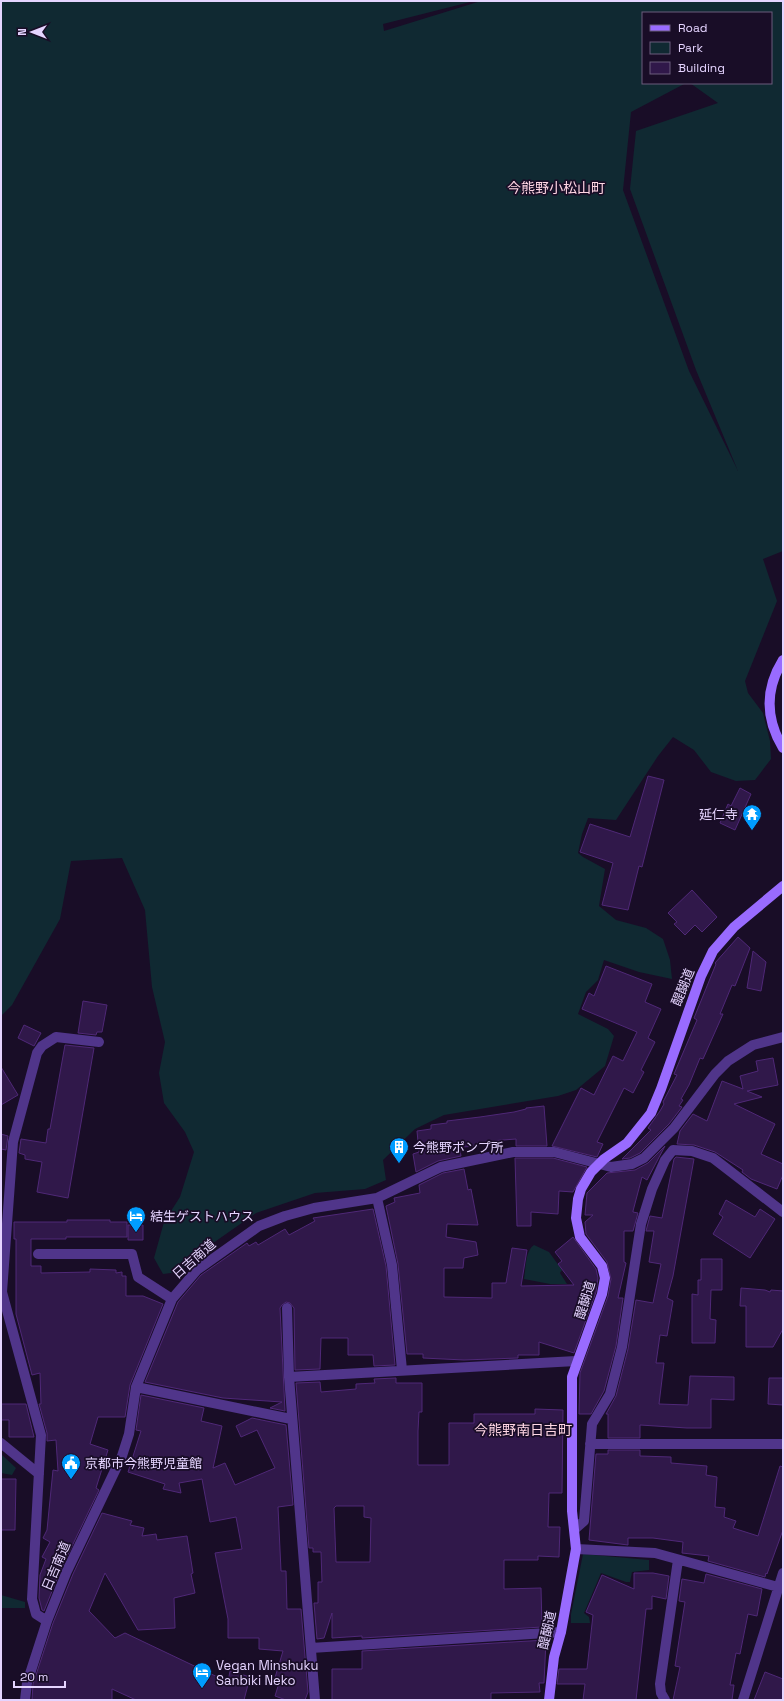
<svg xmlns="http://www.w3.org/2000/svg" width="784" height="1701" viewBox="0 0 784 1701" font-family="'Space Grotesk','Noto Sans JP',sans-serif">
<rect width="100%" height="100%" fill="#190d27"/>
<!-- green -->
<path fill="#102932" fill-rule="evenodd" d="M1,1H474L383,24L384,31L481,1H783V551L763,559L777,601L745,681L748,693L763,713L770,741L771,759L755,780L736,781L711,772L694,750L673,737L658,756L616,820L588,818L582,834L578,853L583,857L605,869L599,906L616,920L646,928L663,939L670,960L672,979L639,972L604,960L598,980L586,992L578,1014L608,1029L614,1036L605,1066L576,1090L558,1096L444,1115L415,1129L383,1160L386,1180L365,1189L315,1193L256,1213L206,1248L179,1272L163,1274L154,1258L164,1222L180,1197L194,1152L185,1132L164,1103L159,1073L165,1042L152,987L145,910L122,858L71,861L60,919L12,1005L1,1016ZM643,13H771V83H690L718,103L636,131L630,189L696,370L738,471L689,371L623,190L631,112L686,83H643Z
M534,1245L549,1252L562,1270L560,1273L567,1284H550L524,1279C526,1269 525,1251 534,1245Z
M1,1454L16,1468L12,1475L1,1473Z
M583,1554L649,1560V1570L632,1572L630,1582H626L601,1573L584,1613L589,1617L590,1623H571V1614Z
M1,1595L25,1602V1608H1Z"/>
<!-- building -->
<path fill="#30184a" stroke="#4f2877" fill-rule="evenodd" d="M648,776L664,780L642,867L639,866L628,910L602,905L613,863L580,852L590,824L630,837Z
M740,788L751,794L735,830L720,823L728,804L731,806Z
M692,890L717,917L702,932L695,925L685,935L674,924L677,922L668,913Z
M738,937L750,948L735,986L732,985L720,1014H723L703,1059L700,1058L689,1085L681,1099L683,1100L679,1106L682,1107L669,1124L640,1153L630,1158L622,1159L651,1130L648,1128L660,1111L664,1104L663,1102L677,1075L674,1074L697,1020L694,1018L716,964L715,963Z
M753,951L766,962L761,991L747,988Z
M606,966L652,984L645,1002L661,1009L648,1038L655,1042L641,1070L644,1072L633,1093L624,1088L597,1142L603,1144L597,1157L552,1146L581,1088L594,1095L613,1056L623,1061L637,1032L582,1009L589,993L594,996Z
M83,1001L107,1005L102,1032H97L96,1035L78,1033Z
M24,1025L41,1033L34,1046L18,1038Z
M65,1045L94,1048L68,1198L37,1192L42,1162L25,1159V1155L19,1153L21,1139L46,1143L48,1129H50Z
M773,1058L778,1085L747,1091L762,1097L734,1104L775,1124L761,1154L783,1164V1175L777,1189L751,1179L742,1172L743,1170L715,1152L694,1145L677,1144L680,1131L693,1114L707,1121L722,1081L743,1089L740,1076L758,1071L756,1061Z
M1,1067L18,1095L1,1105Z
M544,1106L547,1146H516V1139L478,1142V1146L462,1147V1150H460L461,1156L438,1161L416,1172L413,1154L419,1152L417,1131L431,1129V1125L447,1123V1121L480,1117L514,1112L526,1109V1108Z
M1,1134L8,1136L6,1150L1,1149Z
M665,1146L647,1180L642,1177L633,1211V1212L638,1213L633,1231H624V1262L626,1263L618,1298H623L616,1346L604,1391L591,1414H579L580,1373L608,1296L611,1279L607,1262L586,1234L585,1222L593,1215H585L587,1193L607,1173L635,1170L648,1163Z
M676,1157L694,1159L673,1276L667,1298L673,1301L667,1336L660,1335L656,1363H664L659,1404L688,1405L690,1376L734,1377V1400L711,1399V1428H687L640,1425V1438H608V1414H606L616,1396L628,1349L636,1300L653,1303L661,1264L649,1262L654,1231H646L650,1216L662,1218L674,1159Z
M515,1158H553L587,1167L573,1192L559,1191L558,1214L531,1212V1226H517Z
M464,1169L468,1190L471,1189L478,1225L447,1224L446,1237L476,1242L478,1255L464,1258L463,1268H444V1297L492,1298V1283H506L512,1248L527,1250L521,1286L574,1285L558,1264L562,1261L555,1252L573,1237L596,1269L598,1278L596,1292L574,1353L539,1342V1355H518V1358L464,1360L423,1358V1354H407L398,1264L386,1206L395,1202L394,1198L420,1193L419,1185L443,1173Z
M726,1200L755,1217L760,1209L775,1219L750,1258L713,1234L723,1217L719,1214Z
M373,1209L386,1266L395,1365L374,1366L373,1355H348V1338H321L320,1369L295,1370L294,1308L290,1303L286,1302L282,1305L280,1308L285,1411L270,1408L282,1402L223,1398L145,1382L178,1302L201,1275L247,1243L249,1246L256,1242L258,1245L285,1229L289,1235L315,1221L313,1218Z
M67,1220H110V1222H127V1237H66V1239H31V1266H41V1273L90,1272V1269L116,1270V1273L122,1272V1276H126V1296H143L163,1304L130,1385L125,1417H98L90,1444L108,1450L96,1488L99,1490L61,1569L44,1611L42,1610L39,1598L40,1575L46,1559L42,1557L50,1542L43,1538L47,1530L53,1470L58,1471L56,1440L47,1441V1433L39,1404H41L40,1373L32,1375L16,1314V1239H14V1222H67Z
M128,1225H143V1240H128Z
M701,1259H722V1290H711L710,1319L716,1320L715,1343H692V1294L698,1295V1280H701Z
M741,1288L765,1290L770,1292L771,1290L783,1291V1329L773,1347H746V1306H740Z
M396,1378V1383H422V1412H419L418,1431V1465H449V1423H474V1414H535V1409L563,1410L562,1493H549L548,1527H560L559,1557L538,1556V1560H504V1589L541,1588L542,1627L362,1638V1636L332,1638V1613L324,1638L317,1639L314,1603H318V1582H322L321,1552H313V1548H309L296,1383L320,1382L321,1392L356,1389V1384L375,1383L374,1379ZM336,1506H364V1517L371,1518L370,1562H336L334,1508Z
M769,1378H783V1405L768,1404Z
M141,1395L204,1408L201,1421L222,1426L213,1468L225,1463L235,1485L275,1468L257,1430L241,1437L236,1426L252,1418L286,1425L293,1505L278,1507L281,1571H286L287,1609H301L308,1692L305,1700H286L275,1696L279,1683L274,1681L283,1651L259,1649V1638H228V1619L215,1553L242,1549L236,1517L210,1522L202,1479L179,1483L181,1493L163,1489L165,1484L128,1472L141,1431L136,1430Z
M1,1404H26L34,1437H9V1420H1Z
M608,1450H640V1456L671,1457V1463L707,1466L706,1475L717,1477L715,1507L725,1508L724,1517L736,1521L733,1528L758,1536L780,1466L783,1467V1530L767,1574L766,1573L765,1577L708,1561L709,1556L682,1553L683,1542L653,1538H628V1545L589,1540L596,1454H608Z
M1,1479H16L15,1530H1Z
M102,1513L132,1521L130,1525L144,1528L142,1536L156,1534L157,1540L187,1536L193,1573L191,1574L195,1593L174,1598L175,1628L138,1630L105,1573L89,1611L115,1638L125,1633L228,1682L230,1671L250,1677L244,1700H136L112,1689V1700H32L33,1684L53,1623L73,1574Z
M634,1573H653L669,1576L666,1599L652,1596V1609H646L636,1700H583L585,1684H557L559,1669H587L593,1615L586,1612L602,1575L634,1589Z
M706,1574L762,1589L757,1616L748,1614L740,1654L736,1653L730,1685H734L732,1700H673L680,1667L675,1666L685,1602L679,1601L682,1579L704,1583Z
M546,1640L544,1683H539L540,1692L491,1693V1700H332V1669H362V1651Z
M765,1672L783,1679V1700H754Z"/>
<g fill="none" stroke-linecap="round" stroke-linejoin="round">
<!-- minor -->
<path stroke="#50358a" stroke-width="10" d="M377,1198L392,1265L402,1370
M38,1254H132L138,1277L172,1299
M287,1308L289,1377
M136,1387L291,1419
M1,1443L39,1474
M590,1444H783
M576,1528L584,1521L592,1424L610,1394L622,1347L641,1224L652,1189L665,1160L673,1150L692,1151L713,1158L783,1212
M576,1549L655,1553L778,1587
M47,1621L36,1614L32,1599L41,1435L2,1292L13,1142L37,1053L42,1046L56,1037L99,1042
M311,1648L561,1632
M25,1700L27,1683L47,1621L67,1571L122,1456L129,1434L136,1387L172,1299L197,1270L259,1226L285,1216L314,1208L377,1198L441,1167L513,1152H554L611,1167L632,1164L644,1158L674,1128L715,1074L728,1061L753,1045L783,1037
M315,1700L289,1377L576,1361
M665,1700L661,1693L660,1684L678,1560
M743,1700L783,1573"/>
<!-- secondary -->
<path stroke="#996bff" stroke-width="10" d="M783,660C765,689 765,718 783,748
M549,1700L554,1657L561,1632L576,1549L572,1511V1377L602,1294L605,1278L602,1266L580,1237L576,1218L578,1199L581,1189L591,1172L604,1159L627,1143L651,1113L661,1089L701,976L713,951L734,927L783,886"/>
</g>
<!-- icons -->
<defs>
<g id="temple-pin" transform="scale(1)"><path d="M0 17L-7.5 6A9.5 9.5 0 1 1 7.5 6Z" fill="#009dff" stroke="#190d27"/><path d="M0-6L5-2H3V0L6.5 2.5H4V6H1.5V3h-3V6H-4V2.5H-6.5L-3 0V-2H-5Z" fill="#fff"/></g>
<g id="building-pin" transform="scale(1)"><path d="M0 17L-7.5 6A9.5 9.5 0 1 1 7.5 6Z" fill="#009dff" stroke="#190d27"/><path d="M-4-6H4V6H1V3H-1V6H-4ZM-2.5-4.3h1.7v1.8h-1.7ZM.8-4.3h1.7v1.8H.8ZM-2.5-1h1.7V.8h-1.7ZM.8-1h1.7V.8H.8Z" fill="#fff"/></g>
<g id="hotel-pin" transform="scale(1)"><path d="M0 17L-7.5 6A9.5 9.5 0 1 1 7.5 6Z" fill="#009dff" stroke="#190d27"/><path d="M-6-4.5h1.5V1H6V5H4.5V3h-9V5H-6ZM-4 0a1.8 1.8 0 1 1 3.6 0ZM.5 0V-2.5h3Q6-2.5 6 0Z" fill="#fff"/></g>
<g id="civic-pin" transform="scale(1)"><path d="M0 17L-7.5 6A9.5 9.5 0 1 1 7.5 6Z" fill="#009dff" stroke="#190d27"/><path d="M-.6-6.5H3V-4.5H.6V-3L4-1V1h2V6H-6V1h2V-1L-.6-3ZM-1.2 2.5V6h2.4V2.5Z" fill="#fff"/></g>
</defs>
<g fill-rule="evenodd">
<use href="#temple-pin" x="752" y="814"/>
<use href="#building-pin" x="399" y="1147"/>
<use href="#hotel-pin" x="136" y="1216"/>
<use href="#civic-pin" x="71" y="1463"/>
<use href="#hotel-pin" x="202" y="1672"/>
</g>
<g text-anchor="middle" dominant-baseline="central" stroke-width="3.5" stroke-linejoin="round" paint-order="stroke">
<!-- poi labels -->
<g font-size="13" fill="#e5d4ff" stroke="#190d27" text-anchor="start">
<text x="738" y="814" text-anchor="end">延仁寺</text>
<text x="413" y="1147">今熊野ポンプ所</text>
<text x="150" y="1216">結生ゲストハウス</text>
<text x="85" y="1463">京都市今熊野児童館</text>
<text x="216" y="1665">Vegan Minshuku<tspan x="216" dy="15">Sanbiki Neko</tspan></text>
</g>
<!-- street labels -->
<g font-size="13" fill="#e5d4ff" stroke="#190d27">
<text transform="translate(683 987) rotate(-68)">醍醐道</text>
<text transform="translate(194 1259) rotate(-41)">日吉南道</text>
<text transform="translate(585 1300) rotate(-73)">醍醐道</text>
<text transform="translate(56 1566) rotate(-67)">日吉南道</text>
<text transform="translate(547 1630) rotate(-77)">醍醐道</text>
</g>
<!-- neighbourhood labels -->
<g font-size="14" fill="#ffd6e4" stroke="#190d27">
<text x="556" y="188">今熊野小松山町</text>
<text x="523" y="1430">今熊野南日吉町</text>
</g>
</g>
<!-- border -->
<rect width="784" height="1701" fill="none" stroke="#e5d4ff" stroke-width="4"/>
<!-- legend -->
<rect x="642" y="12" width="130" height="72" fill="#190d27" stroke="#6b5d7d"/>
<rect x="650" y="25" width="20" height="6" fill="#996bff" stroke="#6b5d7d"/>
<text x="678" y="32" font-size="12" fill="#e5d4ff">Road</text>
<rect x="650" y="42" width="20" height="12" fill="#102932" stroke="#6b5d7d"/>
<text x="678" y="52" font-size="12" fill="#e5d4ff">Park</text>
<rect x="650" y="62" width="20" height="12" fill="#30184a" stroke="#6b5d7d"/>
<text x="678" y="72" font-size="12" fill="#e5d4ff">Building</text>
<!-- north arrow -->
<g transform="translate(32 32) rotate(270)" stroke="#190d27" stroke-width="3" paint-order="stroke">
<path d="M0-3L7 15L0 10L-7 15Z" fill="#e5d4ff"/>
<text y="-6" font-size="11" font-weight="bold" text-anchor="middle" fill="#e5d4ff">N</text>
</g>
<!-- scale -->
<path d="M14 1681v6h51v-6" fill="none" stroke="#e5d4ff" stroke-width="2"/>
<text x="20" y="1681" font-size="12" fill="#e5d4ff" stroke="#190d27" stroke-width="3" paint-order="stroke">20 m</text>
</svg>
